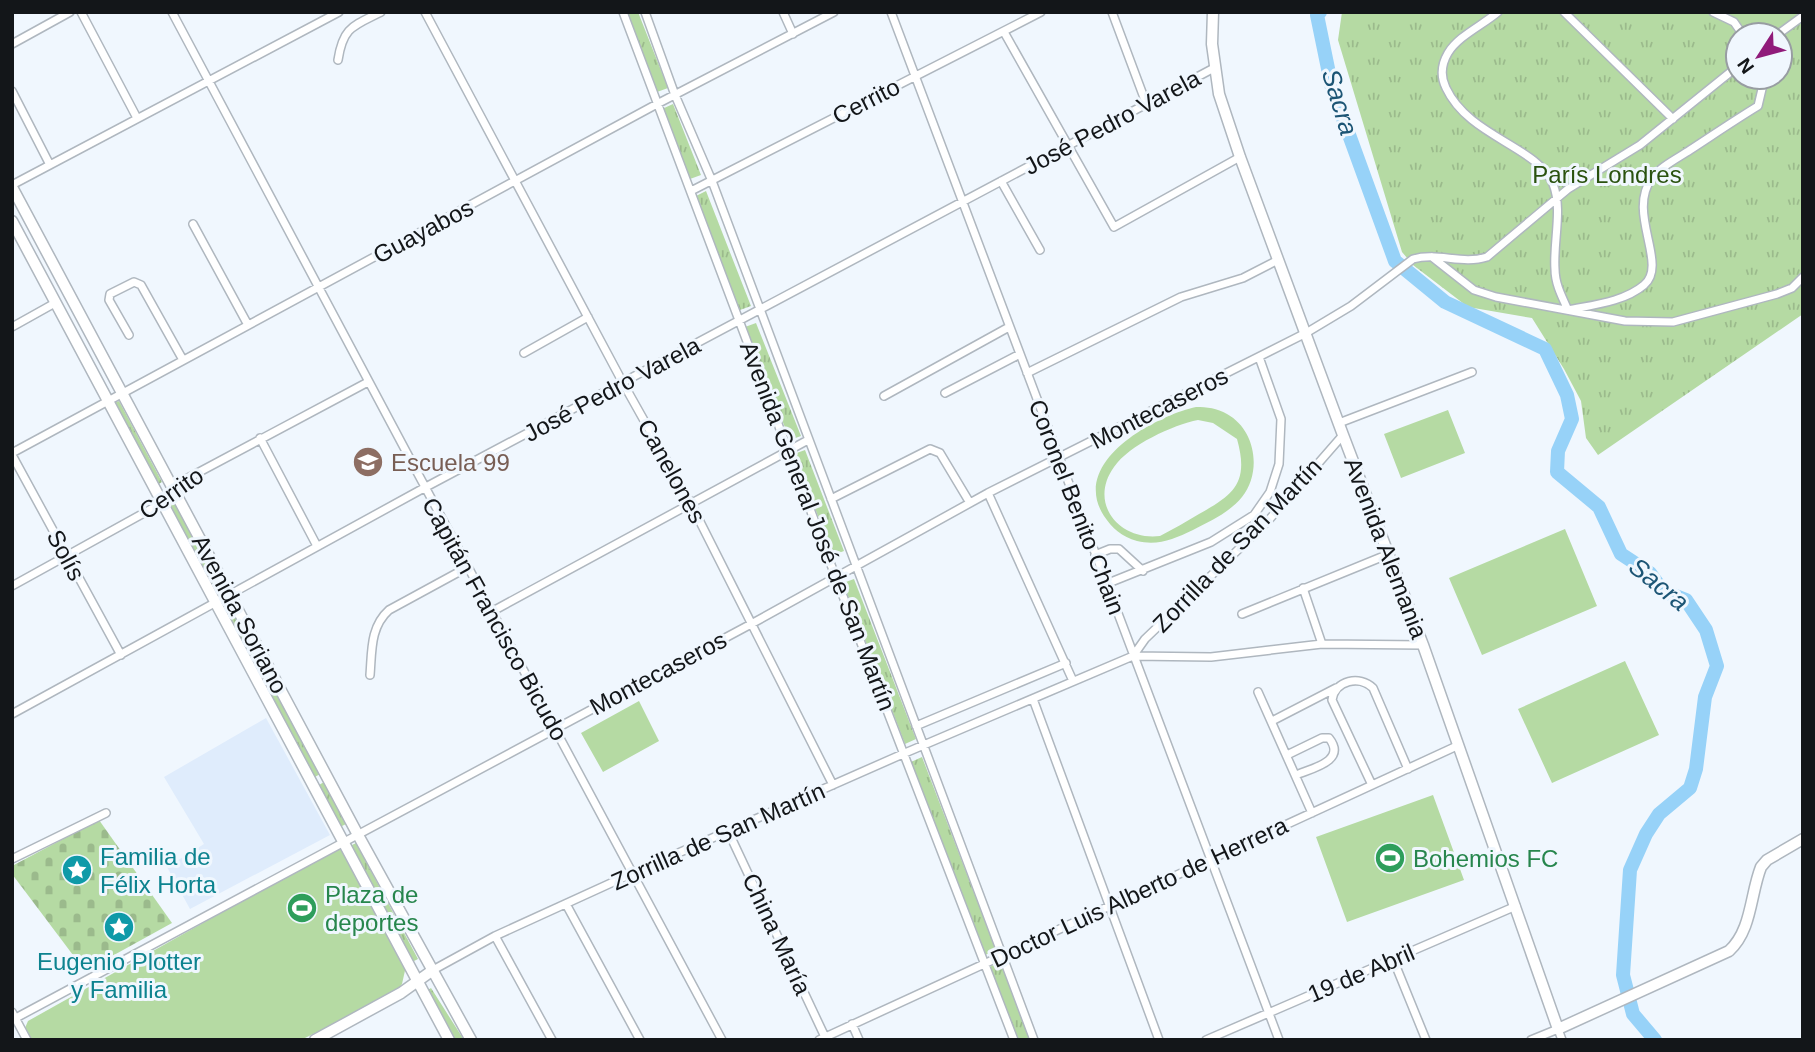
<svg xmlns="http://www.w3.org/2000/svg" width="1815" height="1052" viewBox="0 0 1815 1052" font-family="Helvetica,sans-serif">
<defs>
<pattern id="grass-tufts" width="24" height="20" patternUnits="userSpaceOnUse" patternTransform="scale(1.75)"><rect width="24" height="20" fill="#b5daa3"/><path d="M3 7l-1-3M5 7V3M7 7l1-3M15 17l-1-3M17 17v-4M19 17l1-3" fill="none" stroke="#9bba8c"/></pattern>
<pattern id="cemetery-stones" width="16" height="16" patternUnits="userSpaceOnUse" patternTransform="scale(1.75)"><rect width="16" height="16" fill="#b5daa3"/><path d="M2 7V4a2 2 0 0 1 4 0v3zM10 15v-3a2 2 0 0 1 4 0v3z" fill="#9bba8c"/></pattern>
</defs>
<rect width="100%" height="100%" fill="#f0f7fe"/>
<!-- built -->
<path fill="#dfecfc" d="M266,718L330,835L190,909L167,867L204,844L164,777Z"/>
<!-- grass -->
<path fill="url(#grass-tufts)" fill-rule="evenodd" d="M626,12H638L668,88L657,92Z
M1342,12H1803V314L1598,455L1586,438L1581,401L1564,369L1532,318L1468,307L1413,265L1402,252L1338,40ZM1738,35H1780V77H1738Z
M673,104L701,175L690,179L662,109Z
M706,191L751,306L740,310L696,196Z
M756,323L801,436L790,440L745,327Z
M119,401L162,482L157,485L114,403Z
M805,450L844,551L833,555L794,454Z
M174,502L220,589L215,591L169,505Z
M854,579L916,739L905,744L843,583Z
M228,603L320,774L315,777L222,606Z
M922,757L996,950L985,955L911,762Z
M324,782L346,824L340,827L319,785Z
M356,843L418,959L412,962L350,846Z
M1001,962L1030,1040H1017L989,967Z
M431,988L464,1040H454L428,990Z"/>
<!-- cemetery -->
<path fill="url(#cemetery-stones)" d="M99,820L172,923L85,971L12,874V866Z"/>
<!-- garden -->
<path fill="#b5daa3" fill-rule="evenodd" d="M1196,407C1207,407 1217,408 1227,414C1256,430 1262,472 1242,497C1229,513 1210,521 1193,530C1174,539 1158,546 1137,541C1122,537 1112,528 1104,516C1069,462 1155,416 1196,407ZM1198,420L1213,423L1237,439C1249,482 1235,494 1199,514C1186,522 1173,529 1160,536C1119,541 1088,503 1114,467C1129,445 1173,425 1198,420Z
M1448,410L1465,453L1401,478L1384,434Z
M1565,529L1597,606L1482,655L1449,578Z
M1625,661L1659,735L1552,783L1518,709Z
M639,701L659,741L603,772L581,733Z
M1433,795L1464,880L1347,922L1316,837Z
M337,848L342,850L406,966L402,984L395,993L301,1040H31L25,1028L28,1021Z"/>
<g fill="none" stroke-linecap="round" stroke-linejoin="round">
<!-- river -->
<path stroke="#97d2f8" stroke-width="14" d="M1320,12L1317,15L1332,88L1395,261L1445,302L1545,349L1567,395L1572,419L1558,451L1557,472L1599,507L1621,554L1650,573L1663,591L1686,600L1706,630L1717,666L1705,697L1696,769L1690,788L1659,814L1646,834L1630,870L1623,975L1633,1014L1655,1040"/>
<!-- street casing -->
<g stroke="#afb7bf" stroke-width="10">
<path id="street" d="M81,12L137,118
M172,12C353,356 539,697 722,1040
M425,12L623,383L691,504L833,785
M623,12L836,578L1014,1040
M645,12L675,95L712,181L1034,1040
M783,12L793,34
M891,12L1279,1040
M1112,12L1146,103
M1498,12C1483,25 1458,36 1448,53C1441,65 1440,76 1446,88C1469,137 1537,146 1553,184C1563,209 1553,242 1555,269C1555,284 1562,297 1568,310C1592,305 1624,302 1644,285C1669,264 1626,213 1652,178C1661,166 1678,158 1690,150C1713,135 1735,120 1758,106L1762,89L1759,77
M1564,12L1673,119
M1713,12L1734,22L1743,35
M1004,32L1114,227L1240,157
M1777,35L1803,16
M12,44L70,12
M338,60C343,27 353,26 381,12
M12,91L50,165
M1001,181L1040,250
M12,185L339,12
M691,191L1041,12
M193,224L248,325
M1432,257L1474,290L1496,297L1625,321L1673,322L1777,294L1792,288L1803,277
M12,327L55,303
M129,335L109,300L110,294L134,282L141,285L183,360
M524,353L588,317
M1027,373L1181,297L1243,278L1278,260
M945,393L1020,354
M884,396L1009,327
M1339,423L1472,372
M260,438L317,546
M12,453L657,104L834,12
M12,455L121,655
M173,486L368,382
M988,493L1073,681
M831,499L930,449L940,453L970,503
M1095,555L1110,549H1119L1143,571
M1106,584L1211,542L1254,515L1270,492L1279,464L1281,419L1259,357
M12,586L162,503
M1303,588L1322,644
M493,611L808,440
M1242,614L1389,554
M1133,656L1145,639L1267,522L1343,435
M370,675C372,651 370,627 389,610L468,567
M1258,692L1312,813
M1033,699L1159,1040
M12,714L424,488L1214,68
M1272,721L1336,688
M916,726L1066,663
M1287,755L1322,738H1329C1347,761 1313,768 1296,775
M1372,785L1332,700C1335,680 1360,675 1373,688L1408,769
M728,831L825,1037
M12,859L106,813
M566,904L640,1040
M495,936L552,1040
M1393,959L1426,1040
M433,970L495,936L633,873L905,753L1133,656L1211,657L1322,644L1423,645
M12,1012L27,1040
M12,1020L753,623L988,493L1306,333L1351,306L1413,259C1438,252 1462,265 1487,257L1568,189L1640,145L1738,66
M852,1024L859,1040
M819,1040L1459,745
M1206,1040L1516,906
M1531,1040L1558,1029L1562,1040"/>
</g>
<!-- secondary casing -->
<g stroke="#afb7bf" stroke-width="13">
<path id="secondary" d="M1213,12L1212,44L1219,94L1240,157L1343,435L1423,645L1558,1029L1729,951C1752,930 1750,895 1761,867L1767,860L1803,839
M12,187L358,835L471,1040
M12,221L449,1040
M315,1040L401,993L433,970"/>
</g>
<!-- street -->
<use href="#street" stroke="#fff" stroke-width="7"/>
<!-- secondary -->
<use href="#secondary" stroke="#fff" stroke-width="10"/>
</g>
<!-- icons -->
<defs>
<g id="school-disc" transform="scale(1.575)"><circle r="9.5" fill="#8d6e63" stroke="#f0f7fe"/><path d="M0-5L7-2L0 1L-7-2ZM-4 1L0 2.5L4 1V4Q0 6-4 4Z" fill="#fff"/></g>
<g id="stadium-disc" transform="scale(1.575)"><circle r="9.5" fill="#2e9e5b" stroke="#f0f7fe"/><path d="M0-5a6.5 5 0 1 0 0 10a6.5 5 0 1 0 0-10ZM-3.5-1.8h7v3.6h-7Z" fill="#fff"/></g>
<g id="sight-disc" transform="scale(1.575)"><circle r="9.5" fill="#0f9aa8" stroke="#f0f7fe"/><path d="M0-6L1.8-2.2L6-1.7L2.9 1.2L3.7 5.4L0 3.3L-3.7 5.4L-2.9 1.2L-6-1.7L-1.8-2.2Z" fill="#fff"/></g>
</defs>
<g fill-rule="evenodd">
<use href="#school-disc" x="368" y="462"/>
<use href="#stadium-disc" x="1390" y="858"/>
<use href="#sight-disc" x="77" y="870"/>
<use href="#stadium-disc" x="302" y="908"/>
<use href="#sight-disc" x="119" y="927"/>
</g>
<g text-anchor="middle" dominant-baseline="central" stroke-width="6" stroke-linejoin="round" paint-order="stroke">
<!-- street labels -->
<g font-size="24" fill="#131619" stroke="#f0f7fe">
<text transform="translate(866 101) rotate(-27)">Cerrito</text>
<text transform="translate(1112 122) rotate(-28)">José Pedro Varela</text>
<text transform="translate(423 231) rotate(-28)">Guayabos</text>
<text transform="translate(612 389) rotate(-28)">José Pedro Varela</text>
<text transform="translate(1159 408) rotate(-27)">Montecaseros</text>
<text transform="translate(672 471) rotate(61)">Canelones</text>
<text transform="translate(171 493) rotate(-35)">Cerrito</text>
<text transform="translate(1077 507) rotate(69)">Coronel Benito Chain</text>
<text transform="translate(818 526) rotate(69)">Avenida General José de San Martín</text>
<text transform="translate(1237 545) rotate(-46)">Zorrilla de San Martín</text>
<text transform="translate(1386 548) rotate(69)">Avenida Alemania</text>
<text transform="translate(66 555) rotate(62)">Solís</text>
<text transform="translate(240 614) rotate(62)">Avenida Soriano</text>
<text transform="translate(495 619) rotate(61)">Capitán Francisco Bicudo</text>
<text transform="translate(658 673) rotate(-28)">Montecaseros</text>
<text transform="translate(718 836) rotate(-24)">Zorrilla de San Martín</text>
<text transform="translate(1139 892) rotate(-25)">Doctor Luis Alberto de Herrera</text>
<text transform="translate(777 934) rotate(65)">China María</text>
<text transform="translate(1361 973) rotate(-23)">19 de Abril</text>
</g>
<!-- park labels -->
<g font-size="24" fill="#2a520f" stroke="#f0f7fe">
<text x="1607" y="174">París Londres</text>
</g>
<!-- education labels -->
<g font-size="24" fill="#785e54" stroke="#f0f7fe" text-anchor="start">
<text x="391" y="462">Escuela 99</text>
</g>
<!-- culture labels -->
<g font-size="24" fill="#0d838f" stroke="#f0f7fe" text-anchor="start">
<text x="100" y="856">Familia de<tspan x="100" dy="28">Félix Horta</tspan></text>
<text x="119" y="961" text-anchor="middle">Eugenio Plotter<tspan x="119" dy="28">y Familia</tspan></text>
</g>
<!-- leisure labels -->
<g font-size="24" fill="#27864d" stroke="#f0f7fe" text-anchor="start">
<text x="1413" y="858">Bohemios FC</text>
<text x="325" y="894">Plaza de<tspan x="325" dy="28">deportes</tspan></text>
</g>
<!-- water labels -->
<g font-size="26" font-style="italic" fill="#1c5575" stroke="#f0f7fe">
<text transform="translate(1340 102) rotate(73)">Sacra</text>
<text transform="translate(1659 584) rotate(39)">Sacra</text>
</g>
</g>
<!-- border -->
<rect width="1815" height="1052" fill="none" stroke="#131619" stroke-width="28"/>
<!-- north arrow -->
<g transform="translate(1759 56) rotate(234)"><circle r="33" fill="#f0f7fe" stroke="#989da2" stroke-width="2"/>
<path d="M0-5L12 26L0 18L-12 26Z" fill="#901b7a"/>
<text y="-10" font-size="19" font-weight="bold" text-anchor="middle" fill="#131619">N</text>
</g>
</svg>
